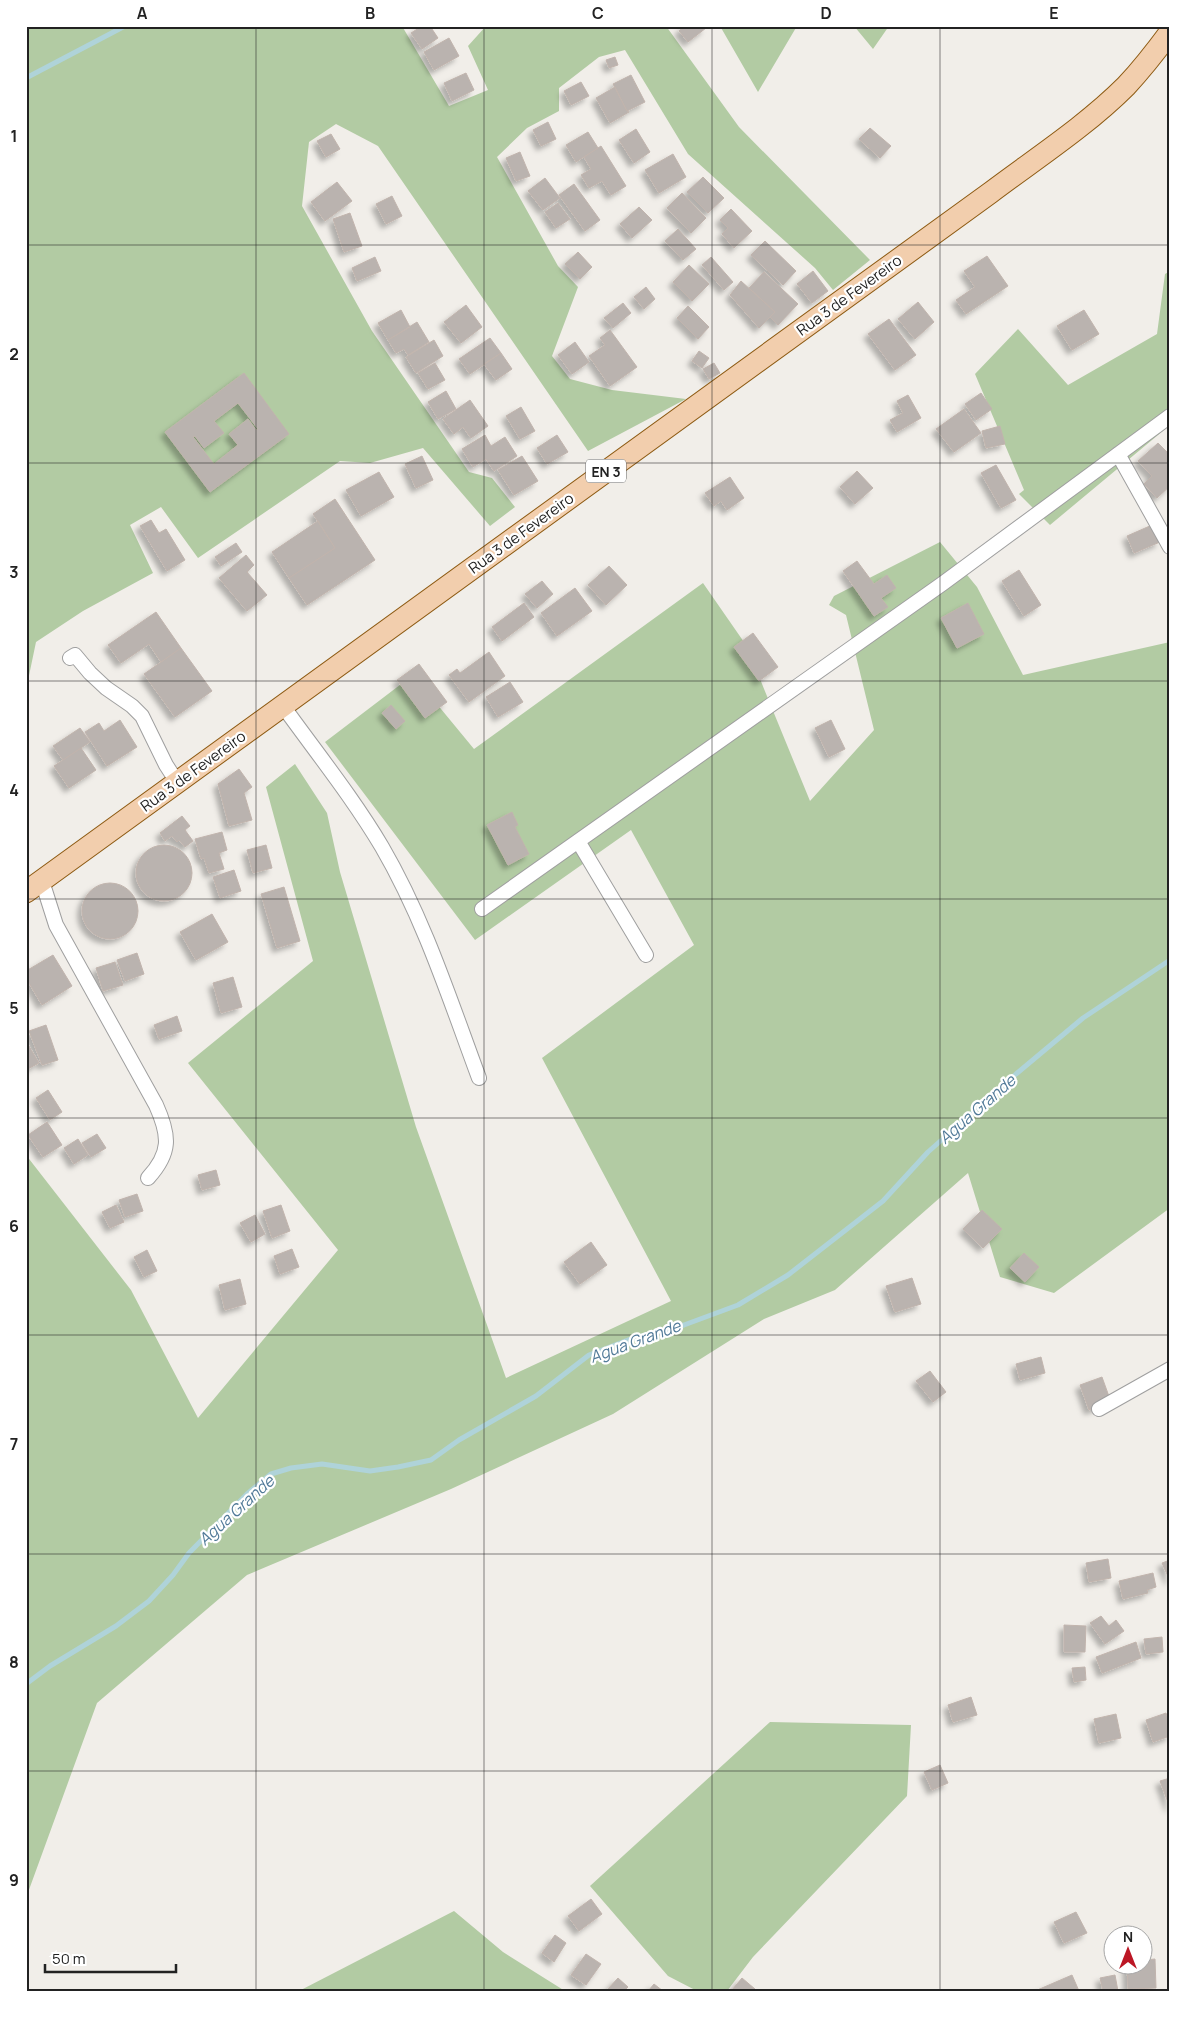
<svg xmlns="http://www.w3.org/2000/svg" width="1196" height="2017" viewBox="0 0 1196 2017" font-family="Manrope,sans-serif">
<defs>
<filter id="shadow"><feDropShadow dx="-4.5" dy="4.5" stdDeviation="2.5" flood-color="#0004"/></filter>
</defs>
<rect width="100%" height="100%" fill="#f1eee9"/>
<!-- forest -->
<path fill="#b2cba3" d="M26,26H402L449,106L488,90L468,46L486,26H666L739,127L870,260L833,290L815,268L688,154L625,50L599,57L559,88V111L527,128L497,157L558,266L578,287L552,356L570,379L612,390L686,399L588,451L378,146L336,124L309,142L302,206L372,331L469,472L492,478L515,507L490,526L423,448L370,463L340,461L198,558L161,507L130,525L153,573L83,611L36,642L26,690Z
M720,26H797L758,92Z
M854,26H889L873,49Z
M1170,271V425L1050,525L1019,494L1024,490L975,374L1018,329L1068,385L1157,334L1165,274Z
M940,542L977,587L1023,675L1170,642V1208L1054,1293L1000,1277L968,1173L835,1290L764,1319L613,1414L451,1489L247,1575L97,1703L26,1898V1155L131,1290L198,1418L338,1250L188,1063L313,961L266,787L295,764L327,813L340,872L416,1127L506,1378L671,1301L542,1058L694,945L631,830L475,940L325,742L413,675L474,749L703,583L746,645L810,801L874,730L846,615L829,605L834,596Z
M770,1722L911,1725L907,1796L753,1957L727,1991H697L668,1976L590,1886Z
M454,1911L503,1952L565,1991H299Z"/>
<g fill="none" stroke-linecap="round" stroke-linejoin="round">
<!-- stream -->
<path stroke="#afd3d9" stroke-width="5" d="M26,78L125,26
M26,1684L50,1666L116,1626L149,1601L173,1575L189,1553L247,1494L271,1474L291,1468L322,1464L370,1471L398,1467L431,1460L459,1440L536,1396L589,1355L628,1340L684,1325L738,1305L788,1275L883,1201L928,1152L1016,1074L1083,1018L1170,960"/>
</g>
<!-- building -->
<path fill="#bab3af" stroke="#c1b4ad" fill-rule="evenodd" filter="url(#shadow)" d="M422,26H430L438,38L422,49L411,33Z
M684,26H704L706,28L688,42L679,31Z
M449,38L459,56L434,70L424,52Z
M615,57L618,65L609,68L606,60Z
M466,73L474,90L452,101L444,83Z
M631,75L645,102L627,111L613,84Z
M581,82L589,96L571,105L564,91Z
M615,87L627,111L629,112L610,123L596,98Z
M548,122L556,139L541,146L533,130Z
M870,128L891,146L880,158L859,139Z
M636,129L650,152L634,163L619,140Z
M588,132L598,148L576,162L566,145Z
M331,134L340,149L326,157L317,141Z
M601,146L626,186L611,195L602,181L589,188L581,175L591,169L584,157Z
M520,152L530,176L516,181L506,158Z
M673,154L686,177L659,193L645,170Z
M703,177L724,198L708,213L687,192Z
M545,178L560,198L543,210L528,191Z
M337,182L352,201L325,221L311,202Z
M574,184L600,220L585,231L559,195Z
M682,193L706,218L691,233L667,208Z
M392,196L402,216L386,224L376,204Z
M558,203L570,219L556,228L545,212Z
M639,207L652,220L632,238L620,224Z
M731,209L752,231L734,248L722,234L728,228L720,220Z
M350,213L362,246L344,252L333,219Z
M678,229L696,249L683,260L665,241Z
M765,241L796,271L783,285L751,255Z
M578,252L592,267L580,279L565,264Z
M987,256L1008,286L966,314L956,300L975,287L964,271Z
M375,257L381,271L357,281L352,268Z
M711,257L733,282L724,290L702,265Z
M689,265L709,284L692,301L673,282Z
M813,271L828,291L812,303L797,284Z
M764,272L798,304L778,325L770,317L775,312L749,288Z
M741,281L775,312L759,328L730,295Z
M646,287L655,299L644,309L634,297Z
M918,302L934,322L915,339L898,319Z
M623,303L631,313L613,328L604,318Z
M466,305L482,327L461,343L444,322Z
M688,306L709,327L698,339L677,318Z
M401,310L410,327L388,340L378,323Z
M1084,310L1099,334L1072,350L1057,326Z
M889,319L916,355L895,370L868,334Z
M417,322L429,342L408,355L404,349L396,353L388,340Z
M610,330L637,367L610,386L589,356L605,345L600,338Z
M490,338L501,353L470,374L459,359Z
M434,340L443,356L416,373L406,357Z
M575,342L589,362L572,374L558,355Z
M699,351L709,358L702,368L692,361Z
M501,353L512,369L496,380L484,364Z
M435,363L445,380L428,389L418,373Z
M714,363L720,373L709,379L703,369Z
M244,373L289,434L210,492L165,432ZM238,403L258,429L256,430L248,419L229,434L238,445L214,464L193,437L195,436L204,448L224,433L214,421Z
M446,391L456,409L438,419L428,402Z
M981,393L992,409L976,420L965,404Z
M908,395L921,418L897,432L890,420L903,413L897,401Z
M470,400L488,426L471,438L463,427L454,434L443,419Z
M521,407L535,431L520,439L506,416Z
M964,409L981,433L954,452L936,429Z
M1000,426L1005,444L986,448L982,431Z
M485,435L491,446L505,437L517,456L494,471L486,459L473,467L462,449Z
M557,435L568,452L547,464L537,448Z
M1158,443L1170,455V486L1157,498L1144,484L1152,476L1138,461Z
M422,456L433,480L416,488L405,464Z
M522,456L538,481L514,495L498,470Z
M996,465L1016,500L1001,508L981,473Z
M857,471L873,488L855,504L840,487Z
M379,472L394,497L361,516L346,490Z
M730,477L744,498L727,510L721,501L714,506L705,493Z
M335,499L375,560L307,605L289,578L335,548L313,514Z
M151,520L159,533L166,529L185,560L167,571L140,526Z
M318,521L335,548L289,578L272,552Z
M1152,525L1160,542L1134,553L1127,536Z
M236,543L242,552L221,566L215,557Z
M246,555L254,565L247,572L267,595L247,611L219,578Z
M857,561L874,584L887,575L896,588L881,598L888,607L874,616L843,571Z
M609,566L627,585L606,605L588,585Z
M1019,570L1041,605L1024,616L1002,581Z
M542,581L553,594L537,608L525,594Z
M575,588L592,611L557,636L541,613Z
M524,603L534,617L502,641L492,627Z
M968,603L984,634L957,648L941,618Z
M156,612L181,648L161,662L149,644L121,663L108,645Z
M753,633L778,667L759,681L734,647Z
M181,648L212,691L175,717L144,674Z
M489,652L505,676L469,702L449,675L457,669L460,673Z
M419,664L447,702L425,718L397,680Z
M510,682L523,702L498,717L486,697Z
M391,705L405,721L396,729L382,713Z
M120,720L137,747L107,766L85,732L99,723L104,731Z
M831,720L845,749L829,757L815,728Z
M80,728L90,742L63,760L53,746Z
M81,748L96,770L69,788L54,766Z
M239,769L252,787L244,793L252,820L229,826L218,784Z
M512,812L518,825L515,827L529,854L508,865L487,825Z
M182,816L190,826L185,830L193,841L185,847L179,840L177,842L172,836L165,841L160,833Z
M222,832L227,850L219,853L224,869L209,873L204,858L201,859L195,839Z
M136 873a28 28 0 1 1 56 0a28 28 0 1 1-56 0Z
M266,845L272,868L253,873L247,850Z
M234,870L241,891L220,898L213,877Z
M82 911a28 28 0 1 1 56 0a28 28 0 1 1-56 0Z
M284,887L300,941L277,948L261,894Z
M212,914L228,942L196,960L180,932Z
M137,953L144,974L125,981L117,960Z
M53,955L72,986L42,1005L26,978V971Z
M115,962L123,985L103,991L96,968Z
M233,977L242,1007L221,1013L213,983Z
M177,1016L182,1031L159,1039L154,1025Z
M46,1025L58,1060L42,1065L29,1031Z
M26,1041L39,1063L26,1070Z
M48,1090L62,1112L50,1120L36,1098Z
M47,1122L62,1145L43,1157L28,1135Z
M97,1134L106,1148L91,1157L82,1143Z
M78,1139L88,1155L74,1164L64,1148Z
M216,1170L220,1185L202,1190L198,1175Z
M137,1194L143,1211L125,1217L119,1200Z
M116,1205L124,1222L110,1228L102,1212Z
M281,1205L290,1231L272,1238L263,1211Z
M982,1210L1002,1229L983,1248L963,1229Z
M255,1215L265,1234L251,1242L240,1223Z
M591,1242L607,1265L580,1284L564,1262Z
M292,1249L299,1267L280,1274L274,1256Z
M147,1250L157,1271L144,1277L134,1257Z
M1024,1253L1039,1267L1025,1282L1010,1268Z
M912,1278L921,1304L895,1312L886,1286Z
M240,1279L246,1304L225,1310L219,1285Z
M1041,1357L1045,1373L1020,1380L1016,1364Z
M930,1371L946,1392L933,1402L916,1381Z
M1102,1377L1111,1402L1089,1410L1080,1385Z
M1108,1559L1111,1578L1089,1582L1086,1563Z
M1170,1560V1581L1162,1563Z
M1153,1573L1156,1587L1147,1590L1148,1593L1123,1599L1119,1581Z
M1101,1616L1109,1626L1116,1620L1124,1631L1105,1644L1090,1623Z
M1064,1625L1086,1626L1085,1652H1064Z
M1162,1637L1163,1652L1146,1654L1144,1639Z
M1136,1642L1141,1658L1102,1673L1096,1657Z
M1085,1667L1086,1680L1074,1682L1072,1668Z
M971,1697L977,1715L953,1722L948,1705Z
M1166,1713L1170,1725V1736L1153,1742L1146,1720Z
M1116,1714L1121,1738L1099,1743L1094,1719Z
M940,1765L948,1783L932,1790L924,1772Z
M1170,1778V1808L1160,1781Z
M591,1899L602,1914L579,1931L568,1916Z
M1076,1912L1087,1933L1064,1943L1054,1922Z
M555,1935L566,1943L554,1962L542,1953Z
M586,1954L601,1964L586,1985L571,1975Z
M1155,1959L1156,1988L1128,1989L1127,1964H1144V1960Z
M1072,1975L1079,1991H1035Z
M1115,1975L1118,1991H1103L1100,1978Z
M618,1978L628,1987L624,1991H606Z
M742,1978L755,1989L753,1991H731Z
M654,1984L663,1991H648Z"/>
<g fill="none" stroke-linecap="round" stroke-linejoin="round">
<!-- minor casing -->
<g stroke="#9f9f9f" stroke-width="16">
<path id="minor" d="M1118,454L1170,547
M70,658L75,655L90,673L106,688L132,706L142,716L166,765L177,782
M283,706C316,752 353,798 382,847C424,919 450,1000 479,1078
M578,841L646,955
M42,881L56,925L156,1105C170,1136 171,1153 148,1178
M482,909L942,584L1170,416
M1099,1409L1170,1369"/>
</g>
<!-- primary casing -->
<g stroke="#8d5a12" stroke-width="23">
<path id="primary" d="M26,892L990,193C1035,159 1086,126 1126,86C1142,69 1156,51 1170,32"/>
</g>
<!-- minor -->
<use href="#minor" stroke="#fff" stroke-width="14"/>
<!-- primary -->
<use href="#primary" stroke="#f2cead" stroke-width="21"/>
</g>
<!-- grid -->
<path fill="none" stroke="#222" stroke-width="1" stroke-opacity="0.55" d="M256,26V1991M484,26V1991M712,26V1991M940,26V1991M26,245H1170M26,463H1170M26,681H1170M26,899H1170M26,1118H1170M26,1335H1170M26,1554H1170M26,1771H1170"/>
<g text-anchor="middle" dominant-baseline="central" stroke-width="4.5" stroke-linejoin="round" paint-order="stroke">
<!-- shield labels -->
<rect fill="#fff" stroke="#646464" stroke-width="1" x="586" y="459.5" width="40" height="23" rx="4"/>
<g font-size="14" font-weight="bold" fill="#222">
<text x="606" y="471">EN 3</text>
</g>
<!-- street labels -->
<g font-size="15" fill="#222" stroke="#fff">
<text transform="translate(849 295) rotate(-36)">Rua 3 de Fevereiro</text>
<text transform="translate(521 533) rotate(-36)">Rua 3 de Fevereiro</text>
<text transform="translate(193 771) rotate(-36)">Rua 3 de Fevereiro</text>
</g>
<!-- water labels -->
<g font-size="16" font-style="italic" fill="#517a98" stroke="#fff">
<text transform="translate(977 1109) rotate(-41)">Agua Grande</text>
<text transform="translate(635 1341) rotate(-20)">Agua Grande</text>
<text transform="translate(236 1510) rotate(-42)">Agua Grande</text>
</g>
</g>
<!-- border -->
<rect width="1196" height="2017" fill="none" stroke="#ffffff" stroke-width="55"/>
<!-- north arrow -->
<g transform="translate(1128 1950)"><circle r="24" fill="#ffffff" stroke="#a7a7a7"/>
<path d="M0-4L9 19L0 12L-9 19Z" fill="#bc1725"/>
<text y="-8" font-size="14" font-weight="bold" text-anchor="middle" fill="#222222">N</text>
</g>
<!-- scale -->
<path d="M45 1964v8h131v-8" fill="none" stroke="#222222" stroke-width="2.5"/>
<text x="52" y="1964" font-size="15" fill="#222222" stroke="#ffffff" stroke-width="4" paint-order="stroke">50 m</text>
<rect x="28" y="28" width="1140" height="1962" fill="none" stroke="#222" stroke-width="2"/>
<g font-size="16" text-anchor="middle" font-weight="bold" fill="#222">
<text x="142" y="19">A</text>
<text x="370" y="19">B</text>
<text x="598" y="19">C</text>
<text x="826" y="19">D</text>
<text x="1054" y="19">E</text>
<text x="14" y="142">1</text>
<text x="14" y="360">2</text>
<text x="14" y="578">3</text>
<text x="14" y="796">4</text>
<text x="14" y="1014">5</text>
<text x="14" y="1232">6</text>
<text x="14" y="1450">7</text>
<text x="14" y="1668">8</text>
<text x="14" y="1886">9</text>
</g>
</svg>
